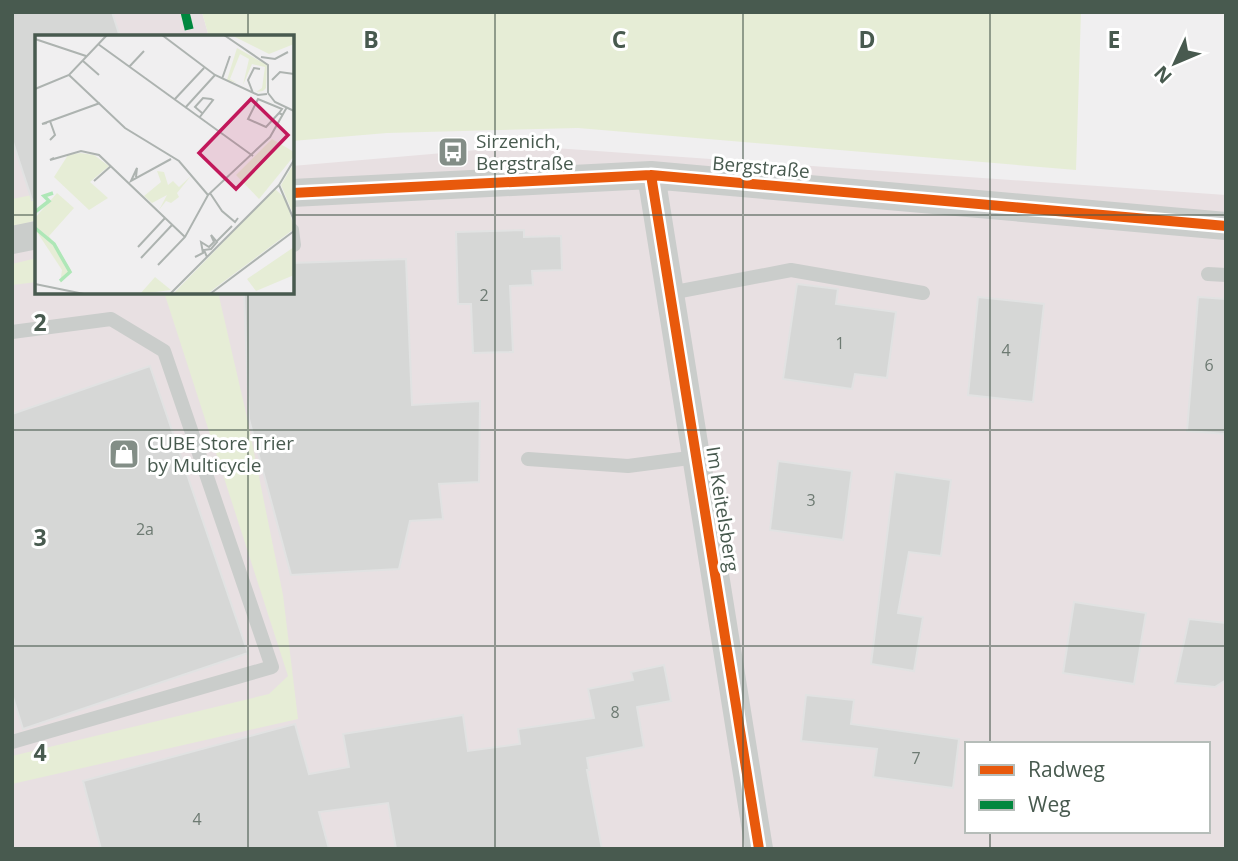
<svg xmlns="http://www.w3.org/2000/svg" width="1238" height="861" viewBox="0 0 1238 861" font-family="'Open Sans',sans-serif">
<rect width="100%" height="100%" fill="#f0eff0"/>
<!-- commercial -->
<path fill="#e8e0e2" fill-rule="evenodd" d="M12,12H202L209,37H37V292H292V166L526,146L1226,195V849H12ZM967,744H1208V831H967Z"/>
<!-- green -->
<path fill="#e6edd6" d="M202,12H1081L1076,170L578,128L387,133L292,141V37H209Z
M37,194V220L12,227V199Z
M37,258V282L12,285V264Z
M164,292H218L246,413L283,595L298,719L12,784V756L269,694L288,676Z"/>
<!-- building -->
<path fill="#d6d7d6" stroke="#e1e2e2" stroke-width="2" d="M12,12H112L120,37H37V199L32,200L12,139Z
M524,230V237L561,236L562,270L532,271L533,285L510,286L513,352L473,353L471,304H458L456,232Z
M406,259L412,405L480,401L479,482L439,484L443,519L410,521L399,569L291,575L249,419L244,292H292V263Z
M797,284L838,289L836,304L896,312L887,378L855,374L852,389L783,379Z
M978,297L1044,304L1033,402L968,395Z
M1198,297L1226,299V434L1187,431Z
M150,366L248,653L23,729L12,694V414Z
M778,461L852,471L843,540L770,530Z
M895,472L951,480L941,556L909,552L898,613L923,617L914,671L871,664Z
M1074,602L1146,613L1134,684L1063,673Z
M1189,619L1226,623V680L1215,687L1175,683Z
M664,665L671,701L637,707L644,747L587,758L589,770H587L602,849H396L388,803L319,812L329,849H101L83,781L295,724L309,774L349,767L343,734L463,715L468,751L520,744L518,729L594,718L588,689L633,680L631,672Z
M806,695L854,700L851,724L959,739L953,788L873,777L877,749L801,741Z"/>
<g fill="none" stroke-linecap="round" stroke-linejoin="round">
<!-- service -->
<path stroke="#cacdcb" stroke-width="14" d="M292,230L294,245
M1208,274L1226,275
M670,293L791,270L923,293
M12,332L111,319L164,351L272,667L12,742
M528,459L628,466L697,457"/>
<!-- minor -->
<path stroke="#cacdcb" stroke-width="28" d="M651,175L759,849
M292,193L651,175L1226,226
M12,240L37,235"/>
<!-- quiet -->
<path stroke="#00873e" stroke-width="9" stroke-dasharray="18 9" stroke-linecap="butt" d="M185,12L191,37"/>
<!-- cycleway casing -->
<g stroke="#fff" stroke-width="15">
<path id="cycleway" d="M651,175L759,849
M292,193L651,175L1226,226"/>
</g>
<!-- cycleway -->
<use href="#cycleway" stroke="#e8590c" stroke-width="10"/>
</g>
<!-- grid -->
<path fill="none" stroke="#485a4f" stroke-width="2" stroke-opacity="0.55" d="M248,12V37M495,12V849M743,12V849M990,12V744M12,215H37M292,215H1226M248,292V849M12,430H1226M12,646H1226M990,831V849"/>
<!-- icons -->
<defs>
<g id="bus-square" transform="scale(1.575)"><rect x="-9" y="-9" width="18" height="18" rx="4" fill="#838e87" stroke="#fff"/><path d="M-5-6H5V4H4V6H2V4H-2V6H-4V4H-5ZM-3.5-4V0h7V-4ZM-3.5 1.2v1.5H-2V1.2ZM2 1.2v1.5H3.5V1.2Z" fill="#fff"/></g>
<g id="shop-square" transform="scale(1.575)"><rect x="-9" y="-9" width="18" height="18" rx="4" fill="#838e87" stroke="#fff"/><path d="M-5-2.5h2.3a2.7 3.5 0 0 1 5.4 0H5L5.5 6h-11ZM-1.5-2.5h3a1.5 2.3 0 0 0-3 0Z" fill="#fff"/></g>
</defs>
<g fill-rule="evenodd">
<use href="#bus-square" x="453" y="152"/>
<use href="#shop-square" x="124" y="454"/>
</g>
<g text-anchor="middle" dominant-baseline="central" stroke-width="6" stroke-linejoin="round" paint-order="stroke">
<!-- number labels -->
<g font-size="16" fill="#6d7a72">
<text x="484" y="295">2</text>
<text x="840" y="343">1</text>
<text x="1006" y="350">4</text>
<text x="1209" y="365">6</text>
<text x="811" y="500">3</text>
<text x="145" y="529">2a</text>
<text x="615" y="712">8</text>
<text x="916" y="758">7</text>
<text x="197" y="819">4</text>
</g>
<!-- poi labels -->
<g font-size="19" fill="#485a4f" stroke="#fff" text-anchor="start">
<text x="476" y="141">Sirzenich,<tspan x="476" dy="22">Bergstraße</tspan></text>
<text x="147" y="443">CUBE Store Trier<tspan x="147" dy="22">by Multicycle</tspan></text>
</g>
<!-- street labels -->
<g font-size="19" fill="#485a4f" stroke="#fff">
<text transform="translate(761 167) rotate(5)">Bergstraße</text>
<text transform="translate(723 509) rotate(81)">Im Keitelsberg</text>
</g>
</g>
<!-- overview -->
<g transform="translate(35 35)">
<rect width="259" height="259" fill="#f0eff0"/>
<path d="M196,0H253L259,2V9L234,19ZM202,13L232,30L231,53L228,56L221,57L227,53L230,32L217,29L208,50L214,24L205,19L195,44L202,48L192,45ZM237,104L259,117V121L224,164L201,140ZM45,118L59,120L74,131L55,147L73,163L54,175L19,142L33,120ZM259,128V181L246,150ZM122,136L129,137L133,150L138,146L144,152L156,141L142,158L144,162L136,168L131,166L124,175L132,160L117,168L109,161L126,147ZM240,154L252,165L259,194L172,259H138ZM22,158L39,173L14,201L36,235L25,248L27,235L0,194V183ZM259,212V240L221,256L212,244ZM120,242L136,255L105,259Z" fill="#e6edd6"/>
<path fill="none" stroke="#aee7b7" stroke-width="3.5" d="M0,177L14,166L9,161L18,158M0,193L19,209L35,237L25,246"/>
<path fill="none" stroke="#adb3b0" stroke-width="2" d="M127,0L180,40L223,60L232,59M189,0L233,30V58M0,4L51,21M63,9L218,121M226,22L240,24L253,17M48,26L64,40M94,32L109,16M34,40L90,93L144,126L173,160M187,44L195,21M237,45L245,37L259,39M0,54L34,40L72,0M218,58L213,45L219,33L225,34M233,58L240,67L259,76M139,65L169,33M150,73L180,40M244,78L247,74L223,64L213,84L231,92L244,78L248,80M164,83L178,65L176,64L168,63L160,72L167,78M12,88L7,89L65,68M15,105L20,100L15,86M19,123L15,125L46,116L64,120L150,202M101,142L102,133L96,146L136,124M59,146L76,131M244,150L259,185M175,158L187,176L200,187L203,183M182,206L197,191M103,212L130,183M160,222L168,218L166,207L174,212L179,207L176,200L182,207L176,214L169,215L172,222M106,223L137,190M123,230L150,202L173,160L235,102L252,72M0,249L49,259M135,259L244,150L259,125M175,259L259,196"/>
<path fill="#c2185b" fill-opacity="0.15" stroke="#c2185b" stroke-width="3.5" d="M216,64L253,100L201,154L164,118Z"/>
<rect width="259" height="259" fill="none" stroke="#485a4f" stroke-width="3.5"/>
</g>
<g font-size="23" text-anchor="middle" font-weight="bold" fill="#485a4f" stroke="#fff" stroke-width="6" stroke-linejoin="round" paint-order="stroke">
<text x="371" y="48">B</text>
<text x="619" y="48">C</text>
<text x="867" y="48">D</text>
<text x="1114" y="48">E</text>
<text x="40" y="331">2</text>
<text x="40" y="546">3</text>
<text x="40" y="761">4</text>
</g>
<!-- border -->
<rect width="1238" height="861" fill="none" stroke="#485a4f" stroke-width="28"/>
<!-- legend -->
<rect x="965" y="742" width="245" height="91" fill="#ffffff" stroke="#b6bdb9" stroke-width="2"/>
<rect x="979" y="765" width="35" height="10" fill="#e8590c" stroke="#b6bdb9" stroke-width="2"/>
<text x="1028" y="777" font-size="21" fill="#485a4f">Radweg</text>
<rect x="979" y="800" width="35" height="10" fill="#00873e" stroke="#b6bdb9" stroke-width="2"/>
<text x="1028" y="812" font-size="21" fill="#485a4f">Weg</text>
<!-- north arrow -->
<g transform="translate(1175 63) rotate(226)" stroke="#ffffff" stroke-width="5" paint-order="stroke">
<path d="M0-5L12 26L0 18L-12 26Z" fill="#485a4f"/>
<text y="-10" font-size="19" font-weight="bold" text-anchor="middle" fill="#485a4f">N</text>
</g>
</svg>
